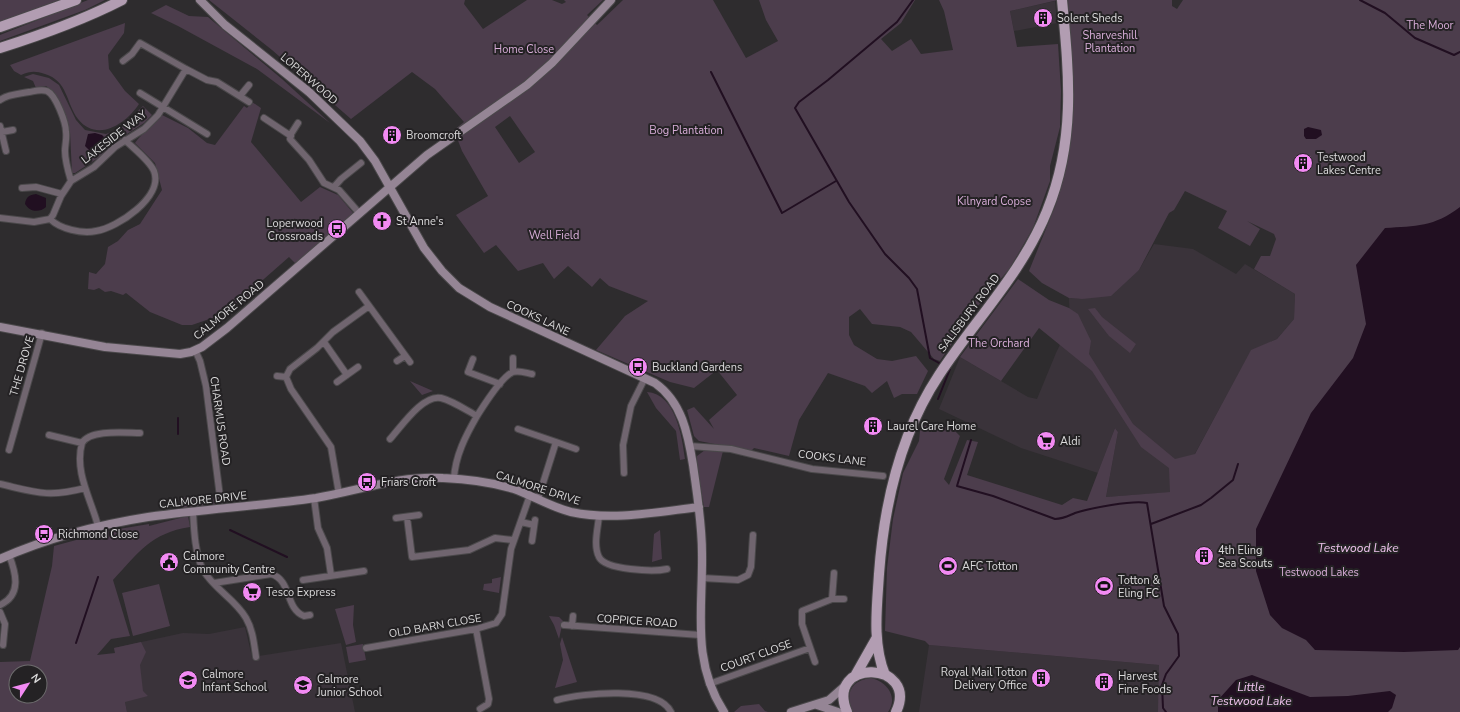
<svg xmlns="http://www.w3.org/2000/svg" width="1460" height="712" viewBox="0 0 1460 712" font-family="'Nunito Sans',sans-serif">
<rect width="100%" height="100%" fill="#2e2c2e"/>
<!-- built -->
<path fill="#3a333a" d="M1055,1L1057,23L1014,31L1010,11Z
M1154,244L1193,249L1236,274L1245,264L1295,294L1294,319L1277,339L1251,351L1174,492L1106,497L1118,432L1115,428L1098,473L1021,448L939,409L960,357L1028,397L1037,399L1056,353L1070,324L1069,298L1082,299L1139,270Z
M245,627L252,657L341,643L355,712H127L114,648L183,633L209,634Z
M929,645L1171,666L1169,712H919Z"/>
<!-- green -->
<path fill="#4c3d4c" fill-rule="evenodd" d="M0,0H59L0,22Z
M88,0H105L85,10L0,41V35Z
M209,0H465L464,4L483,29L527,0H552L562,4L566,2L564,0H603L587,15L597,25L623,0H713L746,58L778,41L766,20L759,0H915L901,23L881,39L892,51L911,39L921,54L953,50L944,11L939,0H1058L1010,11L1017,47L1058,44L1061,91L1060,127L1050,166V181L1033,228L1010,268L977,307L940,361L934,359L911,332L900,327L872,324L860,309L849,317V335L854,345L877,359L892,361L916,356L928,371L917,394H902L894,398L887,381L872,393L865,386L828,373L799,420L789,456L754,448L751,451L699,441L694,436L687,410L694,407L714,429L709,420L737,395L717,370L694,388L670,382L596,350L625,316L648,301L609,286L600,278L592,287L568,266L554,279L543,263L518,271L496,245L484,253L456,215L488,196L462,151L454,130L464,122L435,89L412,72L351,119L272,50ZM510,116L535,152L519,163L495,127Z
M1068,0H1172V6L1177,9L1183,0H1460V712H1158L1159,665L929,645L925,641L885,631L887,568L893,519L903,473L919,441L920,431L924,426L938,424L955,431L960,436L944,479L949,485L967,440L978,442L967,475L1062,505L1073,498L1087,501L1115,428L1118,432L1106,497L1170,492L1169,468L1141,447L1092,371L1039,328L1001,381L960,357L1018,279L1049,300L1069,308L1078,314L1091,341L1089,354L1133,424L1175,459L1195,454L1251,350L1277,339L1294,319L1295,294L1254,269L1261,256H1270L1276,239L1274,234L1247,221L1260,229L1250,246L1218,228L1227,211L1185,191L1174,210L1169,213L1139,270L1111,296L1082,299L1069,298L1042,283L1029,271L1056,204L1072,131Z
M166,5L189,16L208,17L282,79L330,123L257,69L178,26L151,13Z
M125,23L124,33L108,55L109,69L125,91L139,104C126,124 97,143 78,119C66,103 68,81 45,74C35,71 31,71 21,75L14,71L10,65Z
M33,74L49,78L59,85L76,120L85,130L106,134L120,128L143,106L152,115L144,123L124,136L101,156L75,173H72L70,132L54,92L46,86L36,88L33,81L24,77Z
M252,102L261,108L251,142L301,202L320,187L338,195L354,214L296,264L289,257L247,294L248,296L218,316L192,325H182L150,312L126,293L123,295L111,291L105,292L99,288L94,290L88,289L89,272L96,274L105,264L108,247L118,241L128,230L140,224L162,190L155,163L135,143C142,133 154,124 162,115L188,128L207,143L215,145L244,106L247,108Z
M1095,308L1102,317L1136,344L1130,353L1109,336L1088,309Z
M410,381L433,391L422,395Z
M647,392C676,394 682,437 685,459L680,460L676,431L656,408Z
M705,450L723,451L709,507H704L696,462L697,456Z
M210,495L217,502V504L180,509L179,498Z
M188,516L190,527C151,533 139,552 113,580L130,636L111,639L97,655L115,653L114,648L141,642L146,652L140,665L143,691L148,696L125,702L127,712H0V662L30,661L52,566L54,546L113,530L149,524V526ZM16,672H40V696H16Z
M660,530L662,559L652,562L654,534Z
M501,577L499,593L483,590L484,584L492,583V579Z
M159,584L170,626L133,636L122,593Z
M354,605L353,625L356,642L346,645L335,609Z
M549,616L559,617L563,621L559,639L554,625Z
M562,637L577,682L555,688L563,660L560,644Z
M363,644L366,660L349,663L346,647Z
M871,678C886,681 899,697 888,712H852C846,694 849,681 871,678Z
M759,704L765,711L768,712H734L741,706Z"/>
<!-- water -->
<path fill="#210f21" d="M1308,127L1321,130L1322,135L1316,139H1306L1304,136V129Z
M95,133L102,135L106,139C105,147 99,151 92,153L85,146L88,134Z
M36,194L46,198V207C39,213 30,212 25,204C26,197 29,195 36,194Z
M1460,207V647L1458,650L1404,652L1315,650L1306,640L1282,628L1270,615L1256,571V529L1311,413L1353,358L1366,324L1356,265L1385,228C1416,226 1434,227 1460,207Z
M1252,675L1310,697L1348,696L1390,691L1396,695L1392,708L1388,712H1218V700L1236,680Z"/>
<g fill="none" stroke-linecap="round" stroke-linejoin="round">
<!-- stream -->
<path stroke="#210f21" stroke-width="2" d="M913,0L897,22L828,80L799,102L795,108L849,202L885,254L909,278L917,289L930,358L939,363
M1360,0L1385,13L1415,38L1454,55L1460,52
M711,72L782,213L836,181
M938,399L950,369
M178,418V434
M971,440L957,486L993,496L1055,519C1063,519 1068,516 1075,513C1090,508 1133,500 1147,503L1164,606L1178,634L1179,656L1166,674L1162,685L1163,708L1166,712
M1151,524L1201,505L1211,498L1233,480L1238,464
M230,530L287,557
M76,643L98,577"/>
<!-- street casing -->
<g stroke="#4a484a" stroke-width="8">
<path id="street" d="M186,69L207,80L217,82L249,102
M140,93L207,134
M240,96L249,85
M0,100C8,94 19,94 29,92C35,91 41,89 47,91C56,95 66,123 66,132C67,138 65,145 65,151C65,161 68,171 71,181
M264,118L291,136
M298,123L291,134L290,139L309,160L324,183L339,190L360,214
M0,126L6,151
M2,132L13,130
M334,187L341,179L361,163
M22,188L36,187L62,194
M0,218L34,222L50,219
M50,219L53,215L61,196L71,181L94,167L115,147L144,129L158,115L186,69L140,43L132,54L123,61
M50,219C60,229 82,234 96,231C117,228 164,197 154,171C149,160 134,149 125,140
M359,292L410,362
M324,342L347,375
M195,350L200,361L206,386L220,497
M513,358V372
M473,359L468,372L500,384
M397,361L405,356
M277,376L286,377
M337,382L358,367
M518,429L556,442L538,499
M49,435L82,443C90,429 126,433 140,433
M390,439C401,427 423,394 441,398C453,401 466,410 477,416C484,405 502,376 513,372C519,370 526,373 532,374
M556,442L576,449
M82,443C74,472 91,499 98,526
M690,446L731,449L812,469L883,476
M9,450L42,333
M624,473L623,445L631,406L645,378
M454,479C455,456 466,435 477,416
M0,484C35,492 48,498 85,488
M339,494L331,447L291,389L286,377L290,369L317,348L333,332L369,306
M314,498L318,528L327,548L331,575
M193,512C194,530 195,554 203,570C214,589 235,599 246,618C253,630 254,644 256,657
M599,516C598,528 593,545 599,557C605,570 654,572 667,569
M407,517L412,557L469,550L495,538L513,540
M396,518L419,515
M521,522L534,525
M532,541L535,520
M702,578L738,580L748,575L751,567L753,535
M303,580L364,571
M214,583L271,574C292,580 285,609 304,616L310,615
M832,599L834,573
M0,605C22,595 16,573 9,555
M0,612L5,624L3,645
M564,625L700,635
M572,626L573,616
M476,629L489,699L488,704L480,709
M366,648L476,629L496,623L502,614L511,549L530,495
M815,662L802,624V611L832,599H844
M709,684L810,648
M557,700C582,693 658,685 671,712"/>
</g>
<!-- secondary casing -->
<g stroke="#4a484a" stroke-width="10">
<path id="secondary" d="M200,0L225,25L309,92L360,141L375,161L424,248L442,271L459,288L490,307L655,383C682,402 688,434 693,465C697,494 702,523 702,553C703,610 691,661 724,712
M0,327L105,347L180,354L191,352L202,347L227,328L427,155L527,85L552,63L611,0
M0,559C47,538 97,525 148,517C204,509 260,506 316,498C358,491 400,475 443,478C467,479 491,482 514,489C533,496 551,507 571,512C613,521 657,512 699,507
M817,705L838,712
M791,712L829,700L846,685"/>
</g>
<!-- primary casing -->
<g stroke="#4a484a" stroke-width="12">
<path id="primary" d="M0,27L76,0
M0,48C41,35 83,20 122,0
M885,675C872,643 877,607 879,574C884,504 900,434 939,375C975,320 1022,273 1047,211C1076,140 1069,74 1062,0
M855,676L876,639
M847,712C824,657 920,661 896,712"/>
</g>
<!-- street -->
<use href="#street" stroke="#70656f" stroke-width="6"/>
<!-- secondary -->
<use href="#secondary" stroke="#958595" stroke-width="8"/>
<!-- primary -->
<use href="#primary" stroke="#b29db2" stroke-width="10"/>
</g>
<!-- icons -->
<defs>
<g id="building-disc" transform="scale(1)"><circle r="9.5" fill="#f28af3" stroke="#242224"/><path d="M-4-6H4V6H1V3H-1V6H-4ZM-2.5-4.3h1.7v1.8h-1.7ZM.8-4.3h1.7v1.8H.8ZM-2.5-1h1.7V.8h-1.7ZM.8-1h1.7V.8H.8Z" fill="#111"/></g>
<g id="church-disc" transform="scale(1)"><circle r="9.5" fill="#f28af3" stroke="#242224"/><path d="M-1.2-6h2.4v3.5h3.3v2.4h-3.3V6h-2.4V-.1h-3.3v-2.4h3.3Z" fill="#111"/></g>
<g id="bus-disc" transform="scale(1)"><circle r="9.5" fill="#f28af3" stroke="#242224"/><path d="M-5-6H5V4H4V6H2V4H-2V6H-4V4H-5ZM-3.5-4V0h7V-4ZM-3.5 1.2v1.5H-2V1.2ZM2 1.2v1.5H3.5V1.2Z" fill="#111"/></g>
<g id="supermarket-disc" transform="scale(1)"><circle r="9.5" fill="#f28af3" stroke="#242224"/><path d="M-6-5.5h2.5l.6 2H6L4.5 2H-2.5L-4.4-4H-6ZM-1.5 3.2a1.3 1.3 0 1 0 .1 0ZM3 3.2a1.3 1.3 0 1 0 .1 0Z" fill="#111"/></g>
<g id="civic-disc" transform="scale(1)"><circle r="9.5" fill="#f28af3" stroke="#242224"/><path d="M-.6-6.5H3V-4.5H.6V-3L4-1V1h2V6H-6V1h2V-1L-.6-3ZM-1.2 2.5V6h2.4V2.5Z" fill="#111"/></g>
<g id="stadium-disc" transform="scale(1)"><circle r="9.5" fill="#f28af3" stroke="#242224"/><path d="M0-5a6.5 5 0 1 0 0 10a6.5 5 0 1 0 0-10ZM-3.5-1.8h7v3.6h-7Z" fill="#111"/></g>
<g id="school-disc" transform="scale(1)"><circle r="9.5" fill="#f28af3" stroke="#242224"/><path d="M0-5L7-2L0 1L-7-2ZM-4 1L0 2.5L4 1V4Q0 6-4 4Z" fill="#111"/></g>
</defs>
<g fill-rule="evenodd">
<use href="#building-disc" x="1043" y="18"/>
<use href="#building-disc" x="392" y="135"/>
<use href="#building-disc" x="1303" y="163"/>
<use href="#church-disc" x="382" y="221"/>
<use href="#bus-disc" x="337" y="229"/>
<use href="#bus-disc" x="638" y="367"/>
<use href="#building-disc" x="873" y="426"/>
<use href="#supermarket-disc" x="1046" y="441"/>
<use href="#bus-disc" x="367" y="482"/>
<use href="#bus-disc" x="44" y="534"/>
<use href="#building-disc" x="1204" y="556"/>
<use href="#civic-disc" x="169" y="562"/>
<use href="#stadium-disc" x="948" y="566"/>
<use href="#stadium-disc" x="1104" y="586"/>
<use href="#supermarket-disc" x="252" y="592"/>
<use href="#building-disc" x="1041" y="678"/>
<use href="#school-disc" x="188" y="680"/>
<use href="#building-disc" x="1104" y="682"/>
<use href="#school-disc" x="303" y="685"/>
</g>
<g text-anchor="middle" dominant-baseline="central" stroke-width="4" stroke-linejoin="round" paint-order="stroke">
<!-- poi labels -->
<g font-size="11" fill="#dbdadb" stroke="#242224" text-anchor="start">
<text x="1057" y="18">Solent Sheds</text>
<text x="406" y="135">Broomcroft</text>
<text x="1317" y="157">Testwood<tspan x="1317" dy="13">Lakes Centre</tspan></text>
<text x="396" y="221">St Anne's</text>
<text x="323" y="223" text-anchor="end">Loperwood<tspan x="323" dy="13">Crossroads</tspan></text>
<text x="652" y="367">Buckland Gardens</text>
<text x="887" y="426">Laurel Care Home</text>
<text x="1060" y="441">Aldi</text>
<text x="381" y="482">Friars Croft</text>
<text x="58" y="534">Richmond Close</text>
<text x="1218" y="550">4th Eling<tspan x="1218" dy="13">Sea Scouts</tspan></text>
<text x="183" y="556">Calmore<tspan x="183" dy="13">Community Centre</tspan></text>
<text x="962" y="566">AFC Totton</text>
<text x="1118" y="580">Totton &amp;<tspan x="1118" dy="13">Eling FC</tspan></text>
<text x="266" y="592">Tesco Express</text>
<text x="1027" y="672" text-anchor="end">Royal Mail Totton<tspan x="1027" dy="13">Delivery Office</tspan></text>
<text x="202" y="674">Calmore<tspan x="202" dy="13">Infant School</tspan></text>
<text x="1118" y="676">Harvest<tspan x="1118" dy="13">Fine Foods</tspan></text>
<text x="317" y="679">Calmore<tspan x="317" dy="13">Junior School</tspan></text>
</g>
<!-- park labels -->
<g font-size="11" fill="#d8add8" stroke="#242224">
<text x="1430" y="25">The Moor</text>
<text x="1110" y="35">Sharveshill<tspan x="1110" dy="13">Plantation</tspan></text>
<text x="524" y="49">Home Close</text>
<text x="686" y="130">Bog Plantation</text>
<text x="994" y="201">Kilnyard Copse</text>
<text x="554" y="235">Well Field</text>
<text x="999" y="343">The Orchard</text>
<text x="1319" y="572">Testwood Lakes</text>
</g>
<!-- street labels -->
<g font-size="11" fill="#dbdadb" stroke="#242224">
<text transform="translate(309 79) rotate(41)">LOPERWOOD</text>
<text transform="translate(114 137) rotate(-38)">LAKESIDE WAY</text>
<text transform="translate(229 310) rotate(-39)">CALMORE ROAD</text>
<text transform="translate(969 313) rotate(-53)">SALISBURY ROAD</text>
<text transform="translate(538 318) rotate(25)">COOKS LANE</text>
<text transform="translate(22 366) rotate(-74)">THE DROVE</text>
<text transform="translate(220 421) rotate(82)">CHARMUS ROAD</text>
<text transform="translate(832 458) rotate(7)">COOKS LANE</text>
<text transform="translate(538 488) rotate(18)">CALMORE DRIVE</text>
<text transform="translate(203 500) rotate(-6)">CALMORE DRIVE</text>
<text transform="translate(637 621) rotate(4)">COPPICE ROAD</text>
<text transform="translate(435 626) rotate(-10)">OLD BARN CLOSE</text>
<text transform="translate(756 656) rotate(-20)">COURT CLOSE</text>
</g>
<!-- water labels -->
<g font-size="12" font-style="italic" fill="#eec2ed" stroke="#242224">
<text x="1358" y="548">Testwood Lake</text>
<text x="1251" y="687">Little<tspan x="1251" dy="14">Testwood Lake</tspan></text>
</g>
</g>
<!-- north arrow -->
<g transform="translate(28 684) rotate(54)"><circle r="19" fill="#242224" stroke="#6d6c6d"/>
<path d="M0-3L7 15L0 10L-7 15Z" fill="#f28af3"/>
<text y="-6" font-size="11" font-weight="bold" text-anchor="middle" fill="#dbdadb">N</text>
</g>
</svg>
